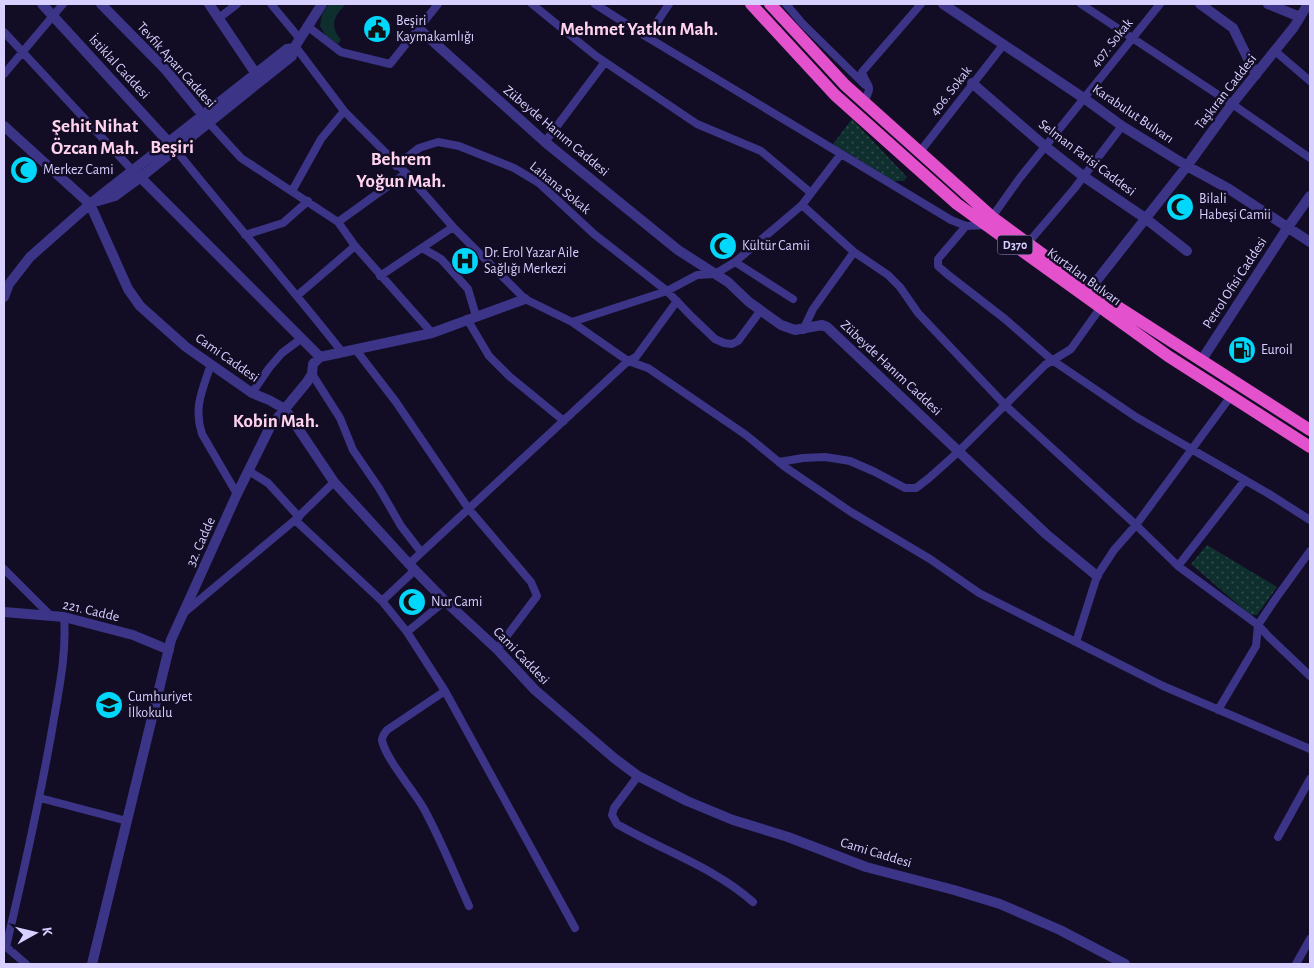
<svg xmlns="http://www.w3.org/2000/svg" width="1314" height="968" viewBox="0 0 1314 968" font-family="'Alegreya Sans',sans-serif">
<defs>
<pattern id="park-dots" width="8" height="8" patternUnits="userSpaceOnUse" patternTransform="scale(1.25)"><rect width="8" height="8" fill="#0f2f2f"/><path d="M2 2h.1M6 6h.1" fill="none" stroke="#314c4e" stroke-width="1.8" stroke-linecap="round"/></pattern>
</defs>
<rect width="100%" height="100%" fill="#120d25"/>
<!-- grass -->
<path fill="#0f2f2f" d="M329,4H346C334,16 329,25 341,40L338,44L326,36L320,26L322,14Z"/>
<!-- park -->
<path fill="url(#park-dots)" d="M852,119L907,177L904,181H894L833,144Z
M1207,545L1277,587L1257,615H1250L1191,564Z"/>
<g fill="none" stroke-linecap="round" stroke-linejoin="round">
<!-- minor -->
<path stroke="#3b3487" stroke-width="8" d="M271,4L300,39
M532,4L596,56L697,124L761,151L811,193
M595,4L647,37L951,220L966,226L986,225
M786,4L802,23L865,85
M1081,4L1232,104L1310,158
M219,18L237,4
M307,26L341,52L390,64L438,4
M4,32L133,171
M647,37L669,4
M295,46L344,111L406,173L453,227L525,299L572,322L628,361L648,368L746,435L785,467L851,512L930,559L979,593L1163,686L1310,749
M1275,51L1310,81
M4,74L63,4
M864,102C874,82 867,89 862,72L921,4
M209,123L241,158L338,222L355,246L432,333
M545,142L605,62
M175,149C230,218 288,283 342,352
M919,153L1004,44
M396,166L419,148L438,142L459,146L514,168L539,183L594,234L667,291L693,318L715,339L724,343L732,344L738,341L761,310
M292,191L321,139L344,111
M802,205L854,252L888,275L900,287L918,313L1006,406L1136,525L1178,566L1258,625L1269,637L1310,676
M992,217L1019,179L1160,4
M338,222L406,173
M966,226L938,259V266L947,274L1005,319L1052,360L1136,417L1269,494L1310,520
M245,235L283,223L308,201
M1028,243L1074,189L1122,126
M422,248L441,259L468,289L476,316
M735,262L793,299
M380,276L453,227
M298,295L355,246
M467,319L489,356L509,376L564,421
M572,322L667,291L697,275L715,274L735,262L802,205L841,154
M803,330L813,309L854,252
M356,350L396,402L468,508L531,582L537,596L497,649
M211,364C203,389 193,407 202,434L237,494
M312,374L340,418L353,450L379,488L401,526L421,552
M252,393L269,368L282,353L302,338
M779,462L803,458L825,457L850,461L875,472L905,488H916L929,478L957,453L1045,365L1071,349L1101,307
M249,471L268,483L299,517
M295,520L382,601L407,632L445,691L575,928
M409,564L628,361L636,357L677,301
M1178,566L1245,480
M4,569L51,616
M382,601L415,570
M185,612L295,520L334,482
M407,632L445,601
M1076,642L1097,576L1114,550L1136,525L1231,396
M445,691L387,730C385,733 382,736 382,740C385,758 414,791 424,809C441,840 454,873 469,906
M1218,710L1256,646L1258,625L1274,601L1310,551
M638,776L614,808L612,815L617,824C661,850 714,867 753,902
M40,798L127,821
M1278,837L1310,779
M4,945L26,964
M6,947C23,875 39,803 52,730C58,693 67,655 64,617
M1296,964L1310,939"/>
<!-- tertiary -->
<path stroke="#3b3487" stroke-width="10" d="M42,4L173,147
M101,4L165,69L206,119
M209,4L260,80
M943,4L1085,99L1122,126L1187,166L1229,189L1310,242
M1200,4L1233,28L1256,75
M1268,4L1300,17
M418,28L545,142L678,250L728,282L749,302L781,325L795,330L822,325L827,327L1046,534L1097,576
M972,83L1046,147L1083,176L1145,218L1187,251
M4,126L90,204L128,289L140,306L186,347L252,393L269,400L285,409L334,482L409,564L445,601L497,649L535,690L614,758L638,776L687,801L733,820L788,837L866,867L954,890L1000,904L1060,930L1125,964
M136,173L320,357
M98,201L115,196L141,177L292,56L294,48L322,4
M1090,289L1187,166L1232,104L1294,27L1308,4
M4,297L9,284L30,257L90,204L287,49L294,48
M1201,361L1288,227L1310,196
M4,612L64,617L133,635L169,650
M92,964L171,640L237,494L270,427L307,382L312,374L313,364L320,357L432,333L525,299"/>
<!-- trunk -->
<path stroke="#e451cc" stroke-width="12" d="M751,4L835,95L957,204L1168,356L1310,447
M770,4L845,85L992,217L1090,289L1310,430"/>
</g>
<!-- icons -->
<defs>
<g id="civic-disc" transform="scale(1.4375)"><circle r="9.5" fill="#00d7fb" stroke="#120d25"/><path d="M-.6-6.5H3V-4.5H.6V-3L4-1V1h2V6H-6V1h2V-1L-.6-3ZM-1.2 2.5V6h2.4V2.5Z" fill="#111"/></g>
<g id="mosque-disc" transform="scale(1.4375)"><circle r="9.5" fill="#00d7fb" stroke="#120d25"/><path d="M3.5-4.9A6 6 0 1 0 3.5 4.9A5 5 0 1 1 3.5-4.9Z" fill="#111"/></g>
<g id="hospital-disc" transform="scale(1.4375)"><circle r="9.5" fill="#00d7fb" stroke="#120d25"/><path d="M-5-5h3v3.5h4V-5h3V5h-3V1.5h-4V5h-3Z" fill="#111"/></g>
<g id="fuel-disc" transform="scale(1.4375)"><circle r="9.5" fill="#00d7fb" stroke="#120d25"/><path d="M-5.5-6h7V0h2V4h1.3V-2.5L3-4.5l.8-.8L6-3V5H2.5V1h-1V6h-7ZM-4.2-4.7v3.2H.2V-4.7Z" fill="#111"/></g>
<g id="school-disc" transform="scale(1.4375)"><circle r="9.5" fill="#00d7fb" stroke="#120d25"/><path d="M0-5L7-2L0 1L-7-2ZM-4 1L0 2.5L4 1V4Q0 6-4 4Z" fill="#111"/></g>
</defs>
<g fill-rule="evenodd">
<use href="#civic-disc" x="377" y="29"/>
<use href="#mosque-disc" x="24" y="170"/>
<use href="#mosque-disc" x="1180" y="207"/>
<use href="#mosque-disc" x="723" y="246"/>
<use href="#hospital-disc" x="465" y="261"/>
<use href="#fuel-disc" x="1242" y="350"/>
<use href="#mosque-disc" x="412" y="602"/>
<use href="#school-disc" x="109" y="705"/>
</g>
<g text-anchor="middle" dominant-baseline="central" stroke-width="5" stroke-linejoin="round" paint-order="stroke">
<!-- shield labels -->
<rect fill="#120d25" stroke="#9d96be" stroke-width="1" x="997.5" y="235.5" width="35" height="19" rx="4"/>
<g font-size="12" font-weight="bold" fill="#d8d0ff">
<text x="1015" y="245">D370</text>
</g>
<!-- poi labels -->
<g font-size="14" fill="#d8d0ff" stroke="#120d25" text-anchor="start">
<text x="396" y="21">Beşiri<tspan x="396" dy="16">Kaymakamlığı</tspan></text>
<text x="43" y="170">Merkez Cami</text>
<text x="1199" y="199">Bilali<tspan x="1199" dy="16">Habeşi Camii</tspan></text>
<text x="742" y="246">Kültür Camii</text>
<text x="484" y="253">Dr. Erol Yazar Aile<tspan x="484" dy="16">Sağlığı Merkezi</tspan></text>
<text x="1261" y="350">Euroil</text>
<text x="431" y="602">Nur Cami</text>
<text x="128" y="697">Cumhuriyet<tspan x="128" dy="16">İlkokulu</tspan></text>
</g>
<!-- street labels -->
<g font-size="14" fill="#d8d0ff" stroke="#120d25">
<text transform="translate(1112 43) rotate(-51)">407. Sokak</text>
<text transform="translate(176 65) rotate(48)">Tevfik Aparı Caddesi</text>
<text transform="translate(119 67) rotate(47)">İstiklal Caddesi</text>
<text transform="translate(951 91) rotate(-52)">406. Sokak</text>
<text transform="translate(1226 92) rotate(-52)">Taşkıran Caddesi</text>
<text transform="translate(1133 114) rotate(34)">Karabulut Bulvarı</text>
<text transform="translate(556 131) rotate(40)">Zübeyde Hanım Caddesi</text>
<text transform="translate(1087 158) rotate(37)">Selman Farisi Caddesi</text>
<text transform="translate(560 188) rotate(39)">Lahana Sokak</text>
<text transform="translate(1084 277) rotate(36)">Kurtalan Bulvarı</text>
<text transform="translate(1235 283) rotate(-57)">Petrol Ofisi Caddesi</text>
<text transform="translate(227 358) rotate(35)">Cami Caddesi</text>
<text transform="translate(891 368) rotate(43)">Zübeyde Hanım Caddesi</text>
<text transform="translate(201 542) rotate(-66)">32. Cadde</text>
<text transform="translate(91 611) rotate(13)">221. Cadde</text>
<text transform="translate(521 656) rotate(46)">Cami Caddesi</text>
<text transform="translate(876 853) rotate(17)">Cami Caddesi</text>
</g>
<!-- district labels -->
<g font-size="19" font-weight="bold" fill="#ffd2ed" stroke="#120d25">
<text x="639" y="29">Mehmet Yatkın Mah.</text>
<text x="95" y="126">Şehit Nihat<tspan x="95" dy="22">Özcan Mah.</tspan></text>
<text x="172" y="147">Beşiri</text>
<text x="401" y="159">Behrem<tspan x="401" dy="22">Yoğun Mah.</tspan></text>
<text x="276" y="421">Kobin Mah.</text>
</g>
</g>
<!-- border -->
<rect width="1314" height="968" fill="none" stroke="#d8d0ff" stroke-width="10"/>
<!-- north arrow -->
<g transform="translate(35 933) rotate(82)" stroke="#120d25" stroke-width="4" paint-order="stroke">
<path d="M0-4L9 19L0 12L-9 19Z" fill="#d8d0ff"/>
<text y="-8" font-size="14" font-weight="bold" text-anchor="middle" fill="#d8d0ff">K</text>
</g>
</svg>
